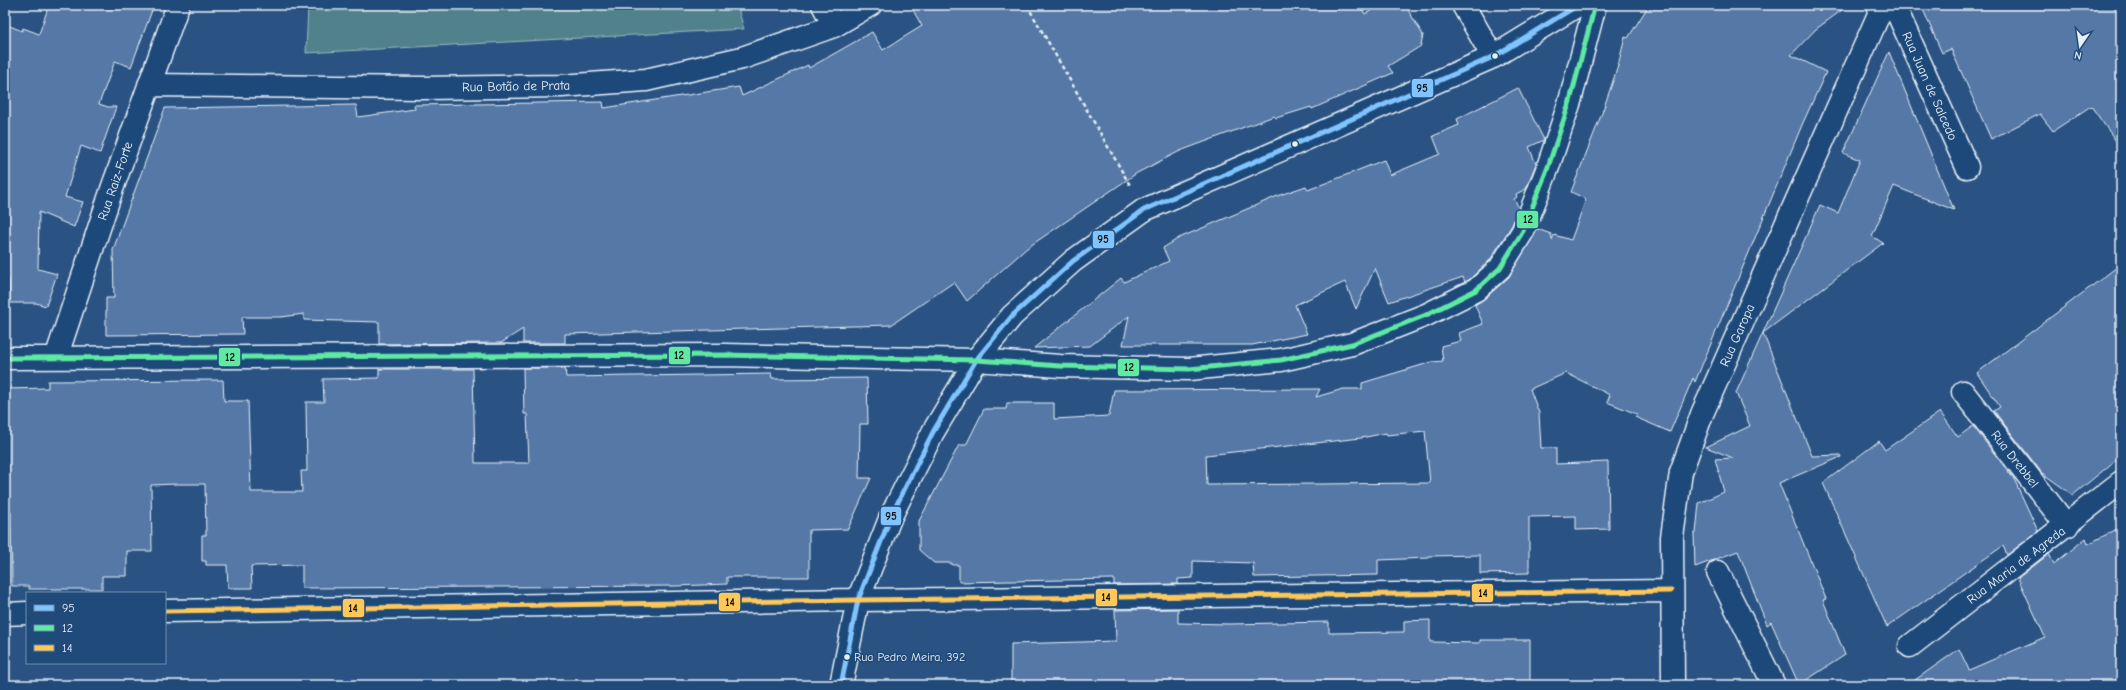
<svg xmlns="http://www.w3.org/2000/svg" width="2126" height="690" viewBox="0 0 2126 690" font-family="'Comic Neue',sans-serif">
<rect width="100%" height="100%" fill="#2a5383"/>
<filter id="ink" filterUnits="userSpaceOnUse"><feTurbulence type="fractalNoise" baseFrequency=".025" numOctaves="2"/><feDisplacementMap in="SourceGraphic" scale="8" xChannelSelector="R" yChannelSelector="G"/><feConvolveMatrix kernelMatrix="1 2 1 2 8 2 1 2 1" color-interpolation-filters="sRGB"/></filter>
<g filter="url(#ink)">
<!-- green -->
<path fill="#51828c" stroke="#9cbac2" d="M308,5H737L744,29L306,53Z"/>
<!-- building -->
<path fill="#5478a7" stroke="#e8f1f8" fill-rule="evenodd" d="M49,5H154L131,67L115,61L99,104L108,107H116L100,153L81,146L65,197L83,202L74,227L39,212L38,269L57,274L46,306L36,303H10L9,279H5V24L22,31L23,28L39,34Z
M910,5H1360L1365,14L1381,5H1405L1423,35L1421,46L1388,66L1393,73L1312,109L1311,107L1276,118L1274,116L1180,151L1137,173L1027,248L967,301L954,282L891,325L565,334V343H523V329L501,343L379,344V322L304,320V314L281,317H242L243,334L106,335V298H114L113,250L165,108L356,105L358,117L415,109L414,105L603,102L604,108L739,87L742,96L808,65L809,68L872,32L883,50L922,26Z
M1649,5H1849L1816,29L1791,55L1826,72L1802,125L1695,382L1693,378L1670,432L1635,417L1637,414L1607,402L1610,395L1566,373L1530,389L1539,413L1541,448H1556V464L1608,462L1609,529L1576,530V516L1529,517V573L1480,574V555L1429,556V558L1378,560V575L1254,577L1253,563L1193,561V578L1178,579V584L1114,585V579L959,582V565H952V563H934L919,550V521L959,445H966L984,409H1006L1007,403H1054V419L1109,416L1114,390L1320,389L1316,397L1343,389H1362V383L1432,362L1443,361L1441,346L1461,341L1459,333L1483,324L1475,305L1484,299L1509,277L1537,229L1551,234L1552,240L1554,235L1571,240L1586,199L1571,192L1602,113L1618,66L1625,37L1628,38ZM1425,431L1430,483L1207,485L1206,455L1361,438L1386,433L1387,435Z
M1921,5H2121V148L2091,106L2053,131L2040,114L1991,139L1951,49L1942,53Z
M1889,52L1954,210L1894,186L1872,236L1883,243L1763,333L1812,456L1840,455L1841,457L1779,483L1826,599L1823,600L1845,655L1799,685L1771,622L1767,625L1738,551L1695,567L1694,534L1696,533L1699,503L1724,492L1715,459L1733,458L1706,447L1750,426L1736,393L1820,205L1838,213L1860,160L1843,153Z
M1518,88L1544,140L1529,147L1536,164L1526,189L1516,194L1517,197L1514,199L1519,208L1512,225L1490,260L1469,280L1465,282L1463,277L1389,302L1375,268L1356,309L1345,282L1295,305L1307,334L1252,345H1123L1129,316L1090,346L1034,348L1121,278L1124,282L1169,261L1163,248L1179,238L1280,195L1306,186L1308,190L1384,160L1390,175L1440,154L1433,136L1459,125L1457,119Z
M2121,264V456L2073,495L2042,473L1994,411L2000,407L1977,373Z
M523,368H565L566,377L771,374L772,379L867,378L868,424H860L859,478H871L848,529L809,530V577H727V584L676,586L302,588V565L251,566L252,588H228L227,565H206V561H202V535H206L205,484H176L151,485L152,551H127V576H102V589H29V586H12L11,512H5V389L48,388V381L223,380L224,401H248L251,492H302L301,471H307L306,402H324L323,379L379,378V369H473L475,463H529L527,414H524Z
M1940,412L1958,437L1973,426L2014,479L2038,531L2007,555L2003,546L1887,627L1823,483L1879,441L1885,450Z
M2121,527V675L2107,685H1908L1959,649L1969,670L2045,637L2018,578L2049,554L2054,564L2086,538L2088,544Z
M1178,609V623L1229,624L1329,622V633L1404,632V621L1430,620V642L1480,643V640H1530V685H1011V644L1116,641L1115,610Z"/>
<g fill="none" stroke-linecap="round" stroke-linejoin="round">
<!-- minor casing -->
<g stroke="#e8f1f8" stroke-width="25">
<path id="minor" d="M823,5L834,26
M1463,5L1493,57
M1894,5L1967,167
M149,85L423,88L561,86L646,80L742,58L834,26L870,5
M5,358L724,355L976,360L1060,366L1189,369L1281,360L1352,344L1426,315L1476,290L1500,268L1523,231L1548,167L1570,101L1595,5
M56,358L112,189L178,5
M1963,392L2067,526
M1718,572L1774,685
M165,611L858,600L1671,591
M5,614L27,613
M1910,646L2121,482
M841,685L858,600L891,516L933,432L976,360L1012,316L1073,261L1144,210L1493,57L1578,5
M1673,685L1672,537L1681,472L1702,414L1883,5"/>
</g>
<!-- path -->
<path stroke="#e8f1f8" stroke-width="2.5" stroke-dasharray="4 3" stroke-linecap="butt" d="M1027,5L1131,187"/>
<!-- minor -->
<use href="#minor" stroke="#1f4a7a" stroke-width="22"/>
<!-- bus-1 casing -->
<g stroke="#1f4a7a" stroke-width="8">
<path id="bus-1" d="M841,685L858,600L891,516L933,432L976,360L1012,316L1073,261L1144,210L1493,57L1578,5"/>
</g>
<!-- bus-2 casing -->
<g stroke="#1f4a7a" stroke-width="8">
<path id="bus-2" d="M5,358L724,355L976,360L1060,366L1189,369L1281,360L1352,344L1426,315L1476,290L1500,268L1523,231L1548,167L1570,101L1595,5"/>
</g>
<!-- bus-3 casing -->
<g stroke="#1f4a7a" stroke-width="8">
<path id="bus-3" d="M165,611L858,600L1671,591"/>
</g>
<!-- bus-1 -->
<use href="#bus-1" stroke="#80c4ff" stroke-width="5"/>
<!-- bus-2 -->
<use href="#bus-2" stroke="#60e9a3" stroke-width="5"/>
<!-- bus-3 -->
<use href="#bus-3" stroke="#fdc75a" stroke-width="5"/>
</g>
</g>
<!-- markers -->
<g fill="#e8f1f8" stroke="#1f4a7a" stroke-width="1.5">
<circle cx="1495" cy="56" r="3.5"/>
<circle cx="1295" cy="144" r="3.5"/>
<circle cx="847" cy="657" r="3.5"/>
</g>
<g text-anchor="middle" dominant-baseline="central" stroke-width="3" stroke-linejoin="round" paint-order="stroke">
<!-- bus labels -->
<g font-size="12" fill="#e8f1f8" stroke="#1f4a7a" text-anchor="start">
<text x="854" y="657">Rua Pedro Meira, 392</text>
</g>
<!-- street labels -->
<g font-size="13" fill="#e8f1f8" stroke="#1f4a7a">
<text transform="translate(516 86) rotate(-1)">Rua Botão de Prata</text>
<text transform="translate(1930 86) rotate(66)">Rua Juan de Salcedo</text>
<text transform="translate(115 181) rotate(-71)">Rua Raiz-Forte</text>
<text transform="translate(1737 335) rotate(-66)">Rua Garopa</text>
<text transform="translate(2015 459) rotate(52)">Rua Drebbel</text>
<text transform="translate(2016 565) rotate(-37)">Rua Maria de Agreda</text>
</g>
</g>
<g stroke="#1f4a7a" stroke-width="1.5">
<rect x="1411" y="78" width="23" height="20" rx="4" fill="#80c4ff"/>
<rect x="1516" y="210" width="23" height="19" rx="4" fill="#60e9a3"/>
<rect x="1092" y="230" width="23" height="19" rx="4" fill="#80c4ff"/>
<rect x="668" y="346" width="23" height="19" rx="4" fill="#60e9a3"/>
<rect x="218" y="347" width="23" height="20" rx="4" fill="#60e9a3"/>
<rect x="1117" y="358" width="23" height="19" rx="4" fill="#60e9a3"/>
<rect x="880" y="506" width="22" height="20" rx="4" fill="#80c4ff"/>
<rect x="1471" y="583" width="23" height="20" rx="4" fill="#fdc75a"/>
<rect x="1095" y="588" width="23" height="19" rx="4" fill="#fdc75a"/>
<rect x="718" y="592" width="23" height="20" rx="4" fill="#fdc75a"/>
<rect x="342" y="598" width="23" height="20" rx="4" fill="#fdc75a"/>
</g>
<g font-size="11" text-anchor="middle" font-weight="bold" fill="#111">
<text x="1422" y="92">95</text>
<text x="1528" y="223">12</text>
<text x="1103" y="243">95</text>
<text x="679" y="359">12</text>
<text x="230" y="361">12</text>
<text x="1129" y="371">12</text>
<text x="891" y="520">95</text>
<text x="1483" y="597">14</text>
<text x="1106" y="601">14</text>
<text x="730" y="606">14</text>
<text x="353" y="612">14</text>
</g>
<!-- margin -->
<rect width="2126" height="690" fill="none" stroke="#1f4a7a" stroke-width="20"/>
<rect x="10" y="10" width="2106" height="670" fill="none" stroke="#e8f1f8" stroke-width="1.5" filter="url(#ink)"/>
<!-- legend -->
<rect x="26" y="592" width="140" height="72" fill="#1f4a7a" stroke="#6f8dac"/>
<rect x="34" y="605" width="20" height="6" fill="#80c4ff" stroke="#6f8dac"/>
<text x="62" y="612" font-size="12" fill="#e8f1f8">95</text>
<rect x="34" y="625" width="20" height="6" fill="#60e9a3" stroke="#6f8dac"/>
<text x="62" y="632" font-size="12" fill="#e8f1f8">12</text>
<rect x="34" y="645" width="20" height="6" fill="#fdc75a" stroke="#6f8dac"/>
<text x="62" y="652" font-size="12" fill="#e8f1f8">14</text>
<!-- north arrow -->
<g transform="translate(2080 46) rotate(193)" stroke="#1f4a7a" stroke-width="3" paint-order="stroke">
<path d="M0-3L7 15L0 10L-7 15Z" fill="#e8f1f8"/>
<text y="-6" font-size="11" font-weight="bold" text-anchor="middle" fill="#e8f1f8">N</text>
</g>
</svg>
